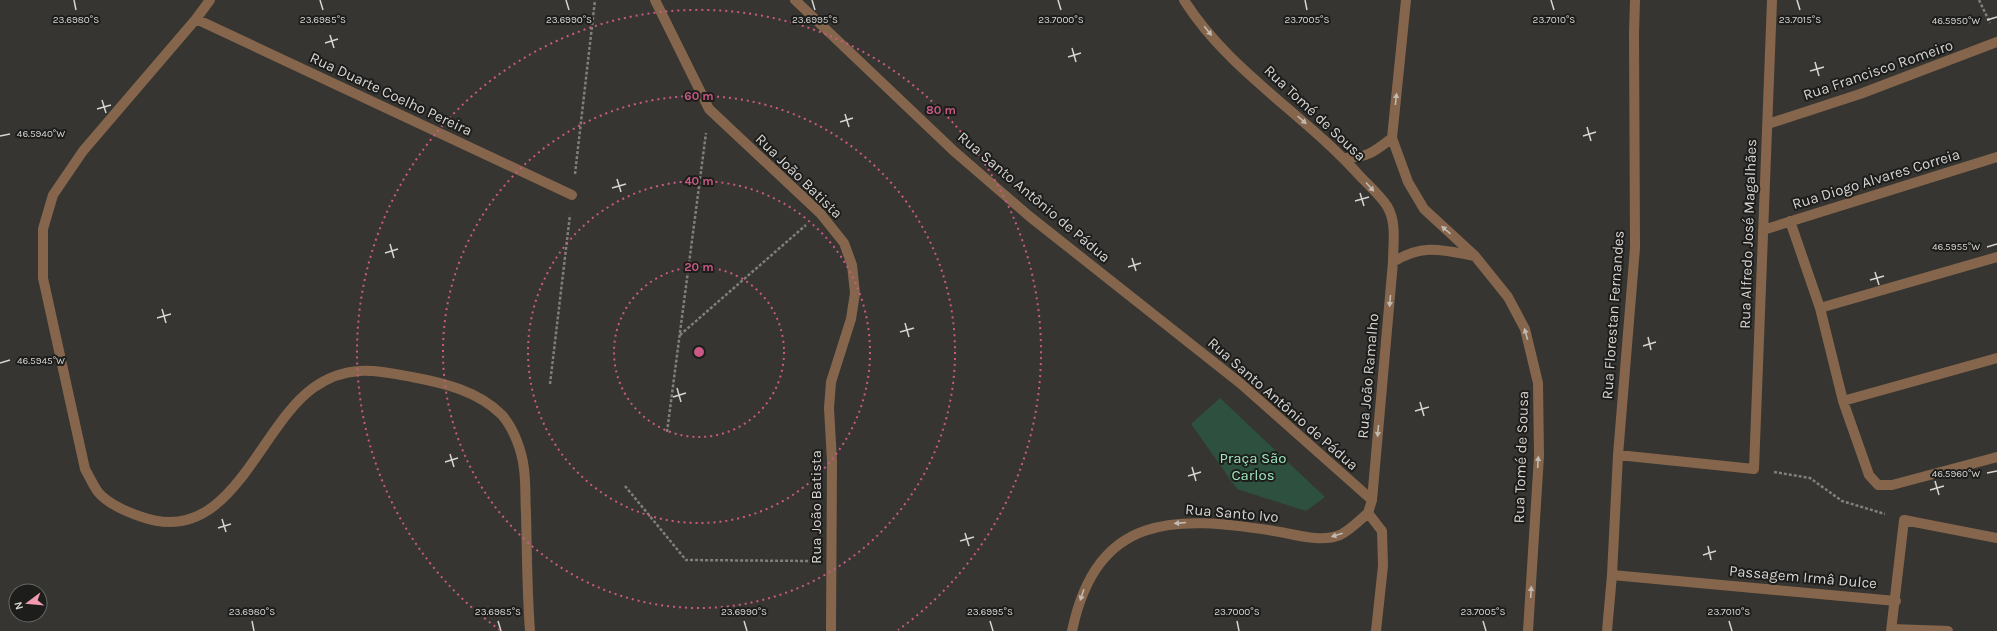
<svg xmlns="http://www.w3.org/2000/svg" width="1997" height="631" viewBox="0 0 1997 631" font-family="Karla,sans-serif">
<rect width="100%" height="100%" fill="#363531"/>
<!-- green -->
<path fill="#2d513e" d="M1220,398L1325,497L1306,511L1237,489L1191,424Z"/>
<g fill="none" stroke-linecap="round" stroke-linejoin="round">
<!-- path -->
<path stroke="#807f7c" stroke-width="2.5" stroke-dasharray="3 2" stroke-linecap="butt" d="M1979,0L1990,23
M575,174L595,0
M680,335L806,225
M550,384L570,215
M667,432L706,133
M1774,472L1810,478L1842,501L1885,514
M625,486L686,560L811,561"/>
<!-- minor -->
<path stroke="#85664c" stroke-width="10" d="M210,0L196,19L83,151L53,195L43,229V278L85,469C89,476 93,485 98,492C109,505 127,512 142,517C231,548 257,429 313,388C346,364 375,370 412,377C444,383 478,391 502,415C514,429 522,451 524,469C526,483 525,499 526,513C527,552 527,592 530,631
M655,0L709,109L820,213L844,243L852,265L855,293L851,319L831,382L829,408L832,461L831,631
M795,0L955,152L1029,216L1240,383L1372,500
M1184,0C1228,70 1303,113 1358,174C1367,184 1379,194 1387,206C1397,222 1393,244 1393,262L1372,500L1368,513
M1406,0L1392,138L1408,182L1424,209L1475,256L1508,297L1525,329L1538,383L1539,456L1528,631
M196,19L572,195
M1768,124L1860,94L1997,42
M1344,158C1367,158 1374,152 1392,138
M1790,221L1820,308L1843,401L1869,475L1878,485H1892L1997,457
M1763,230L1997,157
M1393,262C1423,243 1443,250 1475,256
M1820,308L1997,257
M1843,401L1997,358
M1618,455L1754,469L1772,0
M1368,513L1382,531L1383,566L1376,631
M1612,575L1896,601
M1892,629L1948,631
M1072,631C1097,513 1174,515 1274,531C1294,534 1320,543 1340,535C1349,531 1360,520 1368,513
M1607,631L1612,575L1618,455L1635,248L1634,33L1635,0
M1891,631L1904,520L1997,538"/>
</g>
<!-- one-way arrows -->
<defs><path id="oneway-solid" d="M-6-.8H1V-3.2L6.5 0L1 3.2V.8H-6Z"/></defs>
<g fill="#c2b9b1">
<use href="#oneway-solid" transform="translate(1208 31) rotate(51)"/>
<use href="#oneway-solid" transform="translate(1396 99) rotate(-84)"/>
<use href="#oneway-solid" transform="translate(1302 120) rotate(42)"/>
<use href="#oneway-solid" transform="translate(1370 187) rotate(48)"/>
<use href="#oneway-solid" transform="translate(1446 230) rotate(-140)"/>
<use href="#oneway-solid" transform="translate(1390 301) rotate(95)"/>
<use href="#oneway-solid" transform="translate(1526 334) rotate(-106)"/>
<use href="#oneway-solid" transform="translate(1378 431) rotate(95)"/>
<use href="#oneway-solid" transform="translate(1538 462) rotate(-87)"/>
<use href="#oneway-solid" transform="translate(1180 523) rotate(175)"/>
<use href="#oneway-solid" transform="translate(1337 535) rotate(162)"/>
<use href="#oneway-solid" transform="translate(1531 592) rotate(-87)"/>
<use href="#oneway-solid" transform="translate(1082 595) rotate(109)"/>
</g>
<!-- ticks -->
<path fill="none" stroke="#d6d5d3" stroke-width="1.5" d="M74,0L76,10M320,0L323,10M566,0L569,10M812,0L815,10M1058,0L1061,10M1305,0L1307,10M1551,0L1554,10M1797,0L1800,10M1987,20L1997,17M330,35L334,48M325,43L338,39M1072,48L1076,62M1068,57L1081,53M1815,62L1819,76M1810,71L1824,67M102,100L106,113M97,109L111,105M845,114L849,127M840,122L853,118M1587,127L1591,141M0,136L10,134M1583,136L1596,132M617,179L621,192M612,188L626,184M1360,193L1364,206M1355,201L1369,197M390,244L394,258M1987,247L1997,244M385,253L398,249M1132,258L1136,271M1128,267L1141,263M1875,272L1879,285M1870,280L1884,276M162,309L166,323M157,318L171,314M905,323L909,337M900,332L914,328M1648,337L1651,350M1643,346L1656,342M0,363L10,360M677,388L681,402M673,397L686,393M1420,402L1424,416M1415,411L1429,407M450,454L454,467M445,462L458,458M1192,467L1196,481M1987,473L1997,471M1188,476L1201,472M1935,481L1939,495M1930,490L1944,486M222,519L226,532M218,528L231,524M965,533L969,546M960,541L974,537M1708,546L1711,560M1703,555L1716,551M252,621L254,631M498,621L501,631M744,621L747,631M990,621L993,631M1237,621L1239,631M1483,621L1486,631M1729,621L1732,631"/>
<!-- distance rings -->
<g fill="none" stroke="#c95a85" stroke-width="2" stroke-dasharray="2 4">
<circle cx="699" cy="352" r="85"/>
<circle cx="699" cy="352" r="171"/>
<circle cx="699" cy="352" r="256"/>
<path d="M500 630A342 342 0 1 1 898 630"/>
</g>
<g text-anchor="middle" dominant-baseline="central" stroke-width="4" stroke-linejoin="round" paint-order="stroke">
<!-- street labels -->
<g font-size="15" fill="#d6d5d3" stroke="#1d1d1b">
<text transform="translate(1878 70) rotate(-19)">Rua Francisco Romeiro</text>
<text transform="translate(391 94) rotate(25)">Rua Duarte Coelho Pereira</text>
<text transform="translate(1315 113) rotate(43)">Rua Tomé de Sousa</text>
<text transform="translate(799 176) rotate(44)">Rua João Batista</text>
<text transform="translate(1876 179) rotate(-17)">Rua Diogo Alvares Correia</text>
<text transform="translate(1034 197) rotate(40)">Rua Santo Antônio de Pádua</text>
<text transform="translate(1748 234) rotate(-88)">Rua Alfredo José Magalhães</text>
<text transform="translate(1613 315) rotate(-86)">Rua Florestan Fernandes</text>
<text transform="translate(1368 376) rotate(-85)">Rua João Ramalho</text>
<text transform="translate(1283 404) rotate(41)">Rua Santo Antônio de Pádua</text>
<text transform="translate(1521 457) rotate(-88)">Rua Tomé de Sousa</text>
<text transform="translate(816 507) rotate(-90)">Rua João Batista</text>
<text transform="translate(1232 513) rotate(5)">Rua Santo Ivo</text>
<text transform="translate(1803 577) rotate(5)">Passagem Irmâ Dulce</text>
</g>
<!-- park labels -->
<g font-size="15" fill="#9de7be" stroke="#1d1d1b">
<text x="1253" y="458">Praça São<tspan x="1253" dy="17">Carlos</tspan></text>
</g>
</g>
<g font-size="10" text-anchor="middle" fill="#d6d5d3" stroke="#1d1d1b" stroke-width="4" stroke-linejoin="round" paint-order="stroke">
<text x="76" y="23">23.6980°S</text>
<text x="323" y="23">23.6985°S</text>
<text x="569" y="23">23.6990°S</text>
<text x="815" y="23">23.6995°S</text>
<text x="1061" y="23">23.7000°S</text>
<text x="1307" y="23">23.7005°S</text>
<text x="1554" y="23">23.7010°S</text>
<text x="1800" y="23">23.7015°S</text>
<text x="1956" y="24">46.5950°W</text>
<text x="41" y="137">46.5940°W</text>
<text x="1956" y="250">46.5955°W</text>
<text x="41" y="364">46.5945°W</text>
<text x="1956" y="477">46.5960°W</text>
<text x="252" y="615">23.6980°S</text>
<text x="498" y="615">23.6985°S</text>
<text x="744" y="615">23.6990°S</text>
<text x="990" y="615">23.6995°S</text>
<text x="1237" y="615">23.7000°S</text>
<text x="1483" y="615">23.7005°S</text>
<text x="1729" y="615">23.7010°S</text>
</g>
<circle cx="699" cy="352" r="6" fill="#c95a85" stroke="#1d1d1b" stroke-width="2"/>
<g font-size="12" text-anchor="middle" font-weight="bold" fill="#c95a85" stroke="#1d1d1b" stroke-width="4" stroke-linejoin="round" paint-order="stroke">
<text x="699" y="100">60 m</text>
<text x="941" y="114">80 m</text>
<text x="699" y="185">40 m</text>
<text x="699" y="271">20 m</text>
</g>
<!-- north arrow -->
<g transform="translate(28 603) rotate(254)"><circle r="19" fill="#1d1d1b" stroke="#676765"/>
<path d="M0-3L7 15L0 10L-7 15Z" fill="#f29aaf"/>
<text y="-6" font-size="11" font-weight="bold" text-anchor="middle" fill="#d6d5d3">N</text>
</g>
</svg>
